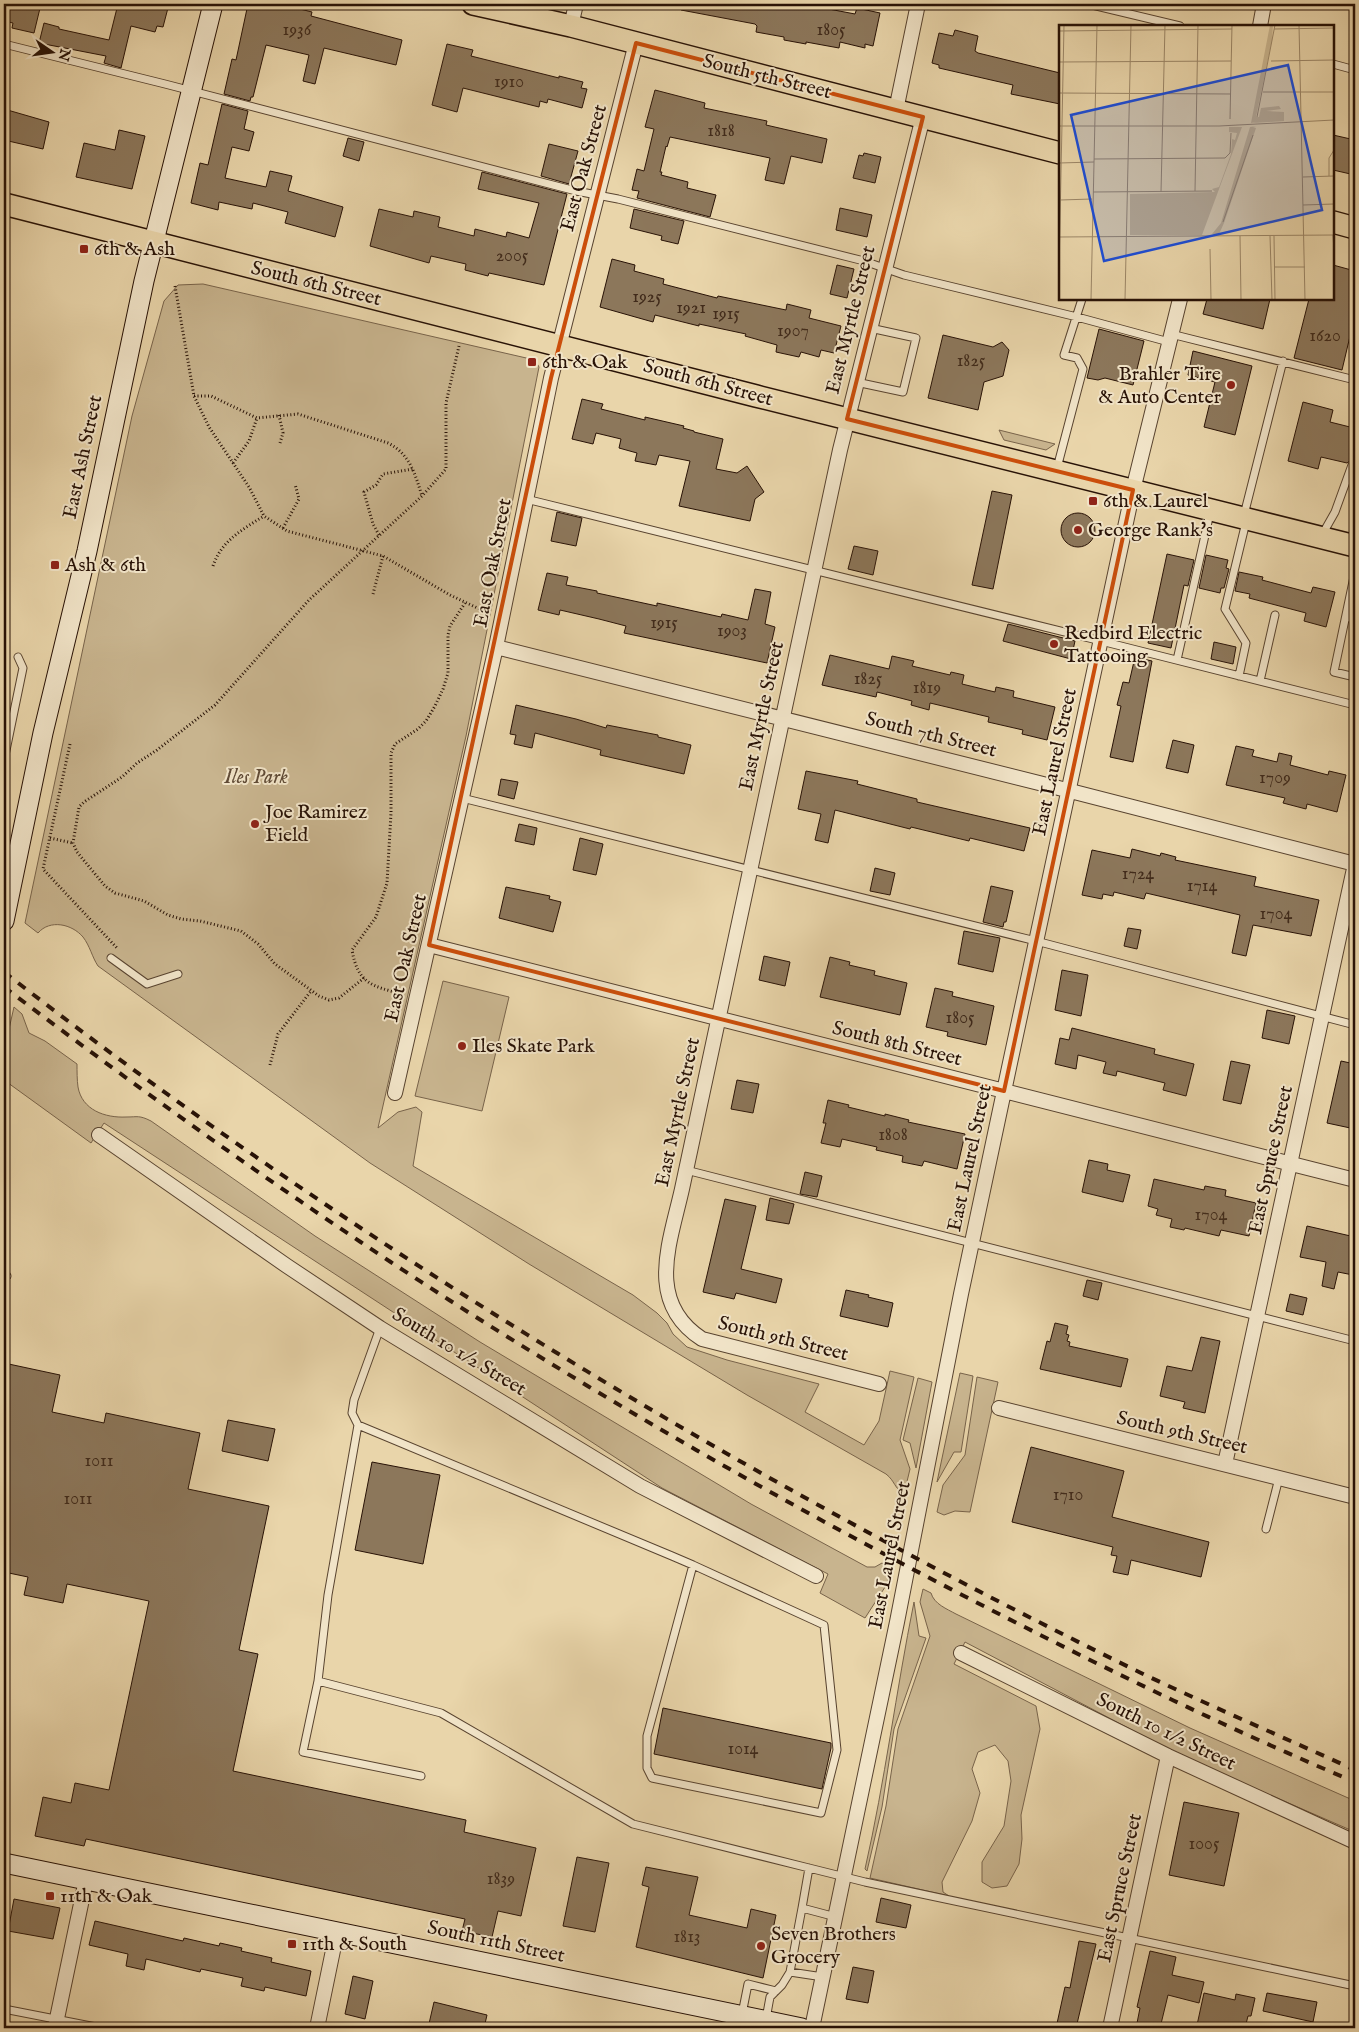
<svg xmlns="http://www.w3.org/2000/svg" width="1359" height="2032" viewBox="0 0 1359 2032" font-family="'IM FELL English',serif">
<rect width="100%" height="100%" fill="#e9d5aa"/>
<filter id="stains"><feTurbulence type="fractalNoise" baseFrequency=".004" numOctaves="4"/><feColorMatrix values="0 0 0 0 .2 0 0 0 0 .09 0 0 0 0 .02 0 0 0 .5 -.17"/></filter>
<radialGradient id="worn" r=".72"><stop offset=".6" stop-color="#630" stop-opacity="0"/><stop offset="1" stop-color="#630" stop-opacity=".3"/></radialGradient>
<!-- green -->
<path fill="#c8b48e" stroke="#78634a" d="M203,284L535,360L539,367L466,736L378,1128L398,1112L416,1107L422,1112L413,1166L633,1295L657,1313L667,1323L673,1334L687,1347L727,1360L819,1384L805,1412L864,1445L879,1421L890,1371L914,1377L900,1440L910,1469L904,1494C894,1488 895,1481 886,1474L747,1395L529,1264L370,1163L98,966C92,957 90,946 83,937C72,924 50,919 38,933L25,923L132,416L164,301L178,285Z
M999,430L1055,444L1046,450L1004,440Z
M443,981L509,997L482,1111L415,1096Z
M14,1007L22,1014L29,1033L45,1041L77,1064C77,1071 77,1080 78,1087C82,1110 105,1118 126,1117C138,1117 139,1115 151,1121L315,1236L480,1342L751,1504L867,1567H875L882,1563L891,1568L887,1584L865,1618L820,1593L828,1574L662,1488L104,1123L91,1143L4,1080V1051Z
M960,1373L973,1376L961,1452H954L937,1482Z
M977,1377L998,1382L970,1512L955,1511L944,1515L937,1512L943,1485L965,1455Z
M918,1378L932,1382L916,1468L910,1443L903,1440Z
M923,1589L931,1593C934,1604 947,1609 956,1614L1190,1728L1355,1801V1832L1185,1758L965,1642L954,1664L1036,1706L1040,1729L1021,1815L1022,1839L1019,1864L1007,1886L992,1888L982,1882V1862L1004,1826L1011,1781L1008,1761L995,1745L978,1752L972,1769L980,1793L972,1821L942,1882L943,1892L949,1896L870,1878L886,1806L898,1729L930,1636L920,1602Z
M914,1602L919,1636L926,1638L894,1729L882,1807L867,1871L865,1869C885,1781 896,1691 914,1602Z"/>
<!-- building -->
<path fill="#8c775b" stroke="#281206" d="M4,4H41L34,33L12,28L13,23L4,21Z
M118,4H169L163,27L157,26L155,32L131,26L121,68L104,63L106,56L39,43L44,23L59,27V29L109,40Z
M248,4H272L292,7L312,12L311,16L402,40L396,65L324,48L315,84L303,81L309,55L266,45L253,97H251L250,101L224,94L232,59L236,60Z
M681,4H814L813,6L855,14L857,8L880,13L873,46L865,44V48L840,42L839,48L806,42V44L784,40V37L756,32L757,26L755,24L681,10Z
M955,30L978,36L975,51L978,53L1060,73V104L1011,94L1013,85L939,68V65L932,63L939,33L953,36Z
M447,44L473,50L471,56L559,78V76L583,82L581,88L587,89L582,108L548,99L547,103L540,101L539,107L463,88L457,112L432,105Z
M655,90L705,103L704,108L767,121L766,125L827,139L822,163L791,156L784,184L765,180L770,158L670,137L667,147L666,146L660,172H662L661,175L688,182L687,188L716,195L710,217L637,198L639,191L632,190L637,169L644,171L654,129L645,127Z
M222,104L248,111L244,129L254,132L249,151L232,147L225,178L266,187L270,171L292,176L288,191L343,207L335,237L285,223L288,212L253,203L252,209L219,202L218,210L191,203L200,163L208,165Z
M4,109L49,122L43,149L4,140Z
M119,130L145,136L132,189L76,177L84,143L115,150Z
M1333,135L1355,140V175L1333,170Z
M348,138L364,142L359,161L343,156Z
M549,144L578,151L569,184L541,176Z
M864,153L881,157L875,183L853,178L859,155L863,156Z
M482,172L567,194L544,285L489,273L488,276L465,270L466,264L431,256L429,263L370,246L379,209L413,217L414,211L440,217L438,227L474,236L475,229L506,237L507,232L529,238L539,203L478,189Z
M840,208L872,215L867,237L836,230Z
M634,209L684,221L678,244L661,240L662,236L630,228Z
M612,259L635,265L634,271L664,279L663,284L717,298L718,296L786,310L787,304L811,310L809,318L841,326L834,353L821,350L819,357L801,352L799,357L776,352L777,345L745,336L746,334L699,324V326L655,315L653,322L600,307Z
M837,265L854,269L847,298L830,294Z
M1333,265L1355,271V315L1342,370L1294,358L1309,299H1333Z
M1207,299H1270L1263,329L1203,314Z
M1099,329L1144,341L1133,385L1105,378L1098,380L1087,378Z
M943,335L993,347L1002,342L1009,350L1003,376L984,382L978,410L928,398Z
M1193,351L1252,366L1235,435L1204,427L1215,382L1188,375Z
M582,399L603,404L601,409L645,420V417L684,426L683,428L694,431V432L723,439L716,469L737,473L747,466L764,492L755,499L750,521L679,506L690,461L659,455L656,465L635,461L637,453L619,448L621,439L596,433L593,444L572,439Z
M1303,402L1333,410L1330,422L1354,428L1351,440L1355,441V461L1351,460L1347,463L1321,457L1318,469L1288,461Z
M992,491L1012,495L993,589L972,585Z
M557,512L582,518L576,546L551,541Z
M1061 530a17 17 0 1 1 34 0a17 17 0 1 1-34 0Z
M854,546L878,551L873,575L848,569Z
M1167,554L1194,560L1188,586L1184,585L1171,648L1148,643Z
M1206,555L1228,560L1226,568L1229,569L1224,588H1221L1220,593L1199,588Z
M1239,572L1263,577L1262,580L1311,593L1313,587L1335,592L1326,627L1304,621L1306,613L1249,598L1250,594L1235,591Z
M547,573L568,577L566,585L597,591V593L657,606V603L721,617L722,614L748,620L755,589L771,592L765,624L775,627L767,663L624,633L626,626L599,619L560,610L559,615L538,610Z
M1008,624L1075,641L1071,659L1003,641Z
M1214,642L1236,647L1233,664L1211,659Z
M830,655L889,669L892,656L914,661L912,666L950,675L951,672L964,675L962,684L995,692L996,687L1014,691L1013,697L1055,707L1047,740L1022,734L1023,730L988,722L989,717L930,703L929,710L911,705L912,701L877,692L876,697L822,685Z
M1135,657L1152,661L1133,762L1110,757L1121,706L1117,705L1123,682L1129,683Z
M516,705L576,719L606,728L607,725L658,735V737L691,745L684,774L600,755L601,750L535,733L532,748L514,744L516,735L510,734Z
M1173,740L1194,745L1188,773L1166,768Z
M1236,746L1254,750L1252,756L1277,762L1279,753L1292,756L1290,765L1328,775L1329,771L1346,775L1337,812L1307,804L1306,809L1283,803L1285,798L1226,785Z
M806,771L858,781L857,784L917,799V802L1030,828L1024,851L970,838L969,841L911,827L910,829L835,810L828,843L815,840L821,814L798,809Z
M501,779L518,782L514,799L498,795Z
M519,824L537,828L534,845L515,841Z
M580,838L603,844L596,875L573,870Z
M1132,849L1160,856L1161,853L1176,857L1175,860L1256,877L1254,886L1319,900L1311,936L1253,925L1246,956L1232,953L1240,915L1146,893L1144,899L1114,892L1113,896L1103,894L1102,899L1082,895L1092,850L1130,858Z
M875,868L895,873L890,895L870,891Z
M991,886L1013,891L1006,922H1004L1003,927L983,922Z
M506,887L550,896L549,899L561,902L553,932L499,918Z
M1128,928L1141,930L1137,949L1124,946Z
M964,931L1000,938L993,972L958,964Z
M764,956L790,962L785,986L759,980Z
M830,957L850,962L849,965L875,971L874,975L907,983L900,1015L820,997Z
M1062,970L1088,975L1081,1016L1055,1010Z
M935,988L953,992L952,996L994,1006L986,1045L947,1036L948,1032L926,1027Z
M1267,1010L1295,1016L1289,1044L1262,1038Z
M1072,1028L1155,1049L1154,1054L1194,1064L1186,1096L1163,1090L1165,1083L1117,1071L1116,1076L1103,1073L1106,1062L1078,1055L1076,1069L1055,1064L1060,1038L1069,1040Z
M1231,1061L1250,1065L1241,1104L1223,1100Z
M1341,1061L1355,1064V1129L1327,1123Z
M737,1080L759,1084L753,1113L731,1109Z
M828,1100L849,1105L848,1107L885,1116V1114L909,1120L908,1122L965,1134L957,1169L924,1161L922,1166L902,1162L903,1156L876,1150L877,1147L842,1139L840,1147L821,1143L826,1123H823Z
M1089,1160L1108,1164L1107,1170L1130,1175L1123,1202L1082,1192Z
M805,1172L822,1176L817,1197L800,1194Z
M1154,1179L1204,1190L1205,1186L1226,1190L1225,1196L1256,1203L1249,1236L1221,1230L1219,1236L1185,1228L1184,1230L1170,1227L1172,1219L1156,1215L1158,1209L1148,1206Z
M770,1198L794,1204L789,1224L766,1220Z
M725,1199L756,1206L741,1269L782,1279L776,1303L736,1293L734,1299L703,1292Z
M1307,1226L1355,1237V1266L1353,1275L1338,1272L1334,1289L1322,1286L1326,1262L1300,1257Z
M1087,1280L1102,1283L1098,1300L1083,1296Z
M846,1290L869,1295L868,1297L893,1303L888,1327L840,1316Z
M1290,1294L1307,1298L1303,1315L1286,1311Z
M1055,1323L1068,1326L1066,1334L1069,1335L1067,1341L1070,1342L1069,1346L1128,1359L1121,1387L1040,1369L1047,1341L1050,1342Z
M1201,1337L1220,1341L1205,1413L1183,1408L1185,1402L1160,1396L1167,1366L1192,1371Z
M4,1363L60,1375L52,1412L104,1423L106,1413L200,1433L188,1489L269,1506L239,1650L258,1654L233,1771L466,1820L464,1832L536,1848L521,1916L498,1911L492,1937L462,1931L465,1919L86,1839L84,1846L35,1836L43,1797L71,1803L75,1783L109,1790L149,1601L67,1584L63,1603L24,1595L28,1577L4,1572Z
M228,1420L275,1429L268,1461L222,1451Z
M1031,1447L1124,1471L1112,1517L1209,1542L1201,1577L1131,1560L1128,1575L1113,1572L1117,1556L1111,1555L1113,1547L1012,1522Z
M372,1462L440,1475L423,1564L355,1550Z
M663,1708L831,1743V1748L822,1789L654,1754Z
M1184,1802L1239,1813L1224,1886L1169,1875Z
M577,1857L609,1863L595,1932L563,1926Z
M646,1867L698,1877L689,1915L747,1928L751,1909L776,1915L763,1978L636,1947L649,1887L642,1885Z
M881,1898L911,1905L906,1928L876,1922Z
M14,1899L60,1908L53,1939L8,1931Z
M95,1921L183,1941L184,1938L219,1946L220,1943L242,1948L241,1951L272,1958L271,1962L311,1971L306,1996L265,1987L264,1991L241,1986L243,1978L201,1969L200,1972L146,1959L144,1970L126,1966L128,1954L89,1945Z
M1079,1941L1096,1944L1076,2028H1056L1065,1987L1070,1988Z
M1150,1951L1176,1957L1172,1975L1204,1982L1199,2003L1168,1995L1160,2028H1136L1140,2008L1137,2007Z
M853,1967L874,1971L868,2003L846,1999Z
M353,1976L373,1981L365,2019L345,2014Z
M1204,1993L1235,2000L1236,1994L1255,1998L1251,2016H1248L1245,2028H1212L1197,2025Z
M1267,1993L1317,2002L1313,2022L1263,2011Z
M434,2002L487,2015L484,2028H428Z"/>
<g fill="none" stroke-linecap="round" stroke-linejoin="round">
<!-- lane casing -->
<g stroke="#58432f" stroke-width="9">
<path id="lane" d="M1088,4L1180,26
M4,44L165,84L576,191L618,199L864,261L904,275L1077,317L1169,342
M1333,64L1355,70
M1171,334L1355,380
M856,382L903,392L916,338L870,328
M1057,468L1083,369L1077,358L1064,355L1082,299
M526,499L1101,641L1355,705
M1244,515L1283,361
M1322,535L1335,512L1352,465
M1355,572L1334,672L1355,677
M1346,617L1355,619
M1177,660L1210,513
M1239,676L1246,643L1225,609L1246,522
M1260,681L1275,615
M4,760L23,668L18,657
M462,798L1036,941L1355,1025
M111,958L147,984L178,974
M686,1170L1355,1341
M4,1272L7,1276
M358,1425L352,1413L354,1400L380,1328
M1266,1529L1279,1478
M693,1565L647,1736V1768L652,1778L821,1813L837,1750L824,1625L693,1565L672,1556L358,1425L328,1595L318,1681L441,1713L633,1824L809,1868
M318,1681L303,1752L421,1776
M802,1908L809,1868L865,1882L1355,1986
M823,1977L790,1972L802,1908L836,1917
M4,2009L101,2028
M742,2014L748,1984L776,1991
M766,2019L770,1997L782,1985L790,1972"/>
</g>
<!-- street casing -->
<g stroke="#58432f" stroke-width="16">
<path id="street" d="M571,26L576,4
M1260,26L1264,4
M896,110L918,4
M496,647L1043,784L1355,864
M429,945L1355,1180
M395,1093L496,647L551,378L636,43
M99,1135L287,1266L380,1328L640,1486L816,1576
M879,1384L702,1339C645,1302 670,1243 682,1189L840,450L923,117
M999,1408L1355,1497
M1225,1464L1355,864
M961,1653L1168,1756L1355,1842
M55,2028L86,1880
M317,2028L337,1931
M812,2028L897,1622L961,1294L1010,1063L1133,490L1180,299
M1110,2028L1168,1756"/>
</g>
<!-- secondary casing -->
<g stroke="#281206" stroke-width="21">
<path id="secondary" d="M4,921L43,733L87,551L144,281L213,4
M4,1863L802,2028"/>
</g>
<!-- primary casing -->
<g stroke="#281206" stroke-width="24">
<path id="primary" d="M473,4L571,26L1060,153
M4,204L756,396L1355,546
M1333,222L1355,228"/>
</g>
<!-- path -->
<path stroke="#281206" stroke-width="3" stroke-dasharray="1 2.5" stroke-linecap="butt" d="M175,286L194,396L209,427L249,487L264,516L287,531L383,556L450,595L488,613
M194,396H211L257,418L298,414L388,443C410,454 415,474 422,496
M279,415L283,433L280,443
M233,463L249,441L257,418
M283,528L299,499L295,484
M379,535L373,524L364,492L376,485L383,474L413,469
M213,566C221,541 243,529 264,516
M373,594L383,556
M70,744L43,869L117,948
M50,838L73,843
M364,978L339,998L329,1000L319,996L275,964L258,944L241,931L200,921L181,919L168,915L144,901L115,893L105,886L77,852L73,843L79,807L84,802L122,777L137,763L157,750L215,705L309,600L422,496L446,469V403L459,346
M402,994C372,986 358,984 352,950L376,917L387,883L391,813V753L395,744L418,729L426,721L435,706L443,689L448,673V635L450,626L465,603
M270,1065L278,1034L311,991"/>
<!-- lane -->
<use href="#lane" stroke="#f1e4c8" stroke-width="7"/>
<!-- street -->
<use href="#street" stroke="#f1e4c8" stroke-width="14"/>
<!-- secondary -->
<use href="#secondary" stroke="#f1e4c8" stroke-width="19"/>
<!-- primary -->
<use href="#primary" stroke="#e9d5aa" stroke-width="21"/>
<!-- rail -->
<path stroke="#281206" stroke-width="4" stroke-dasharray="9 9" stroke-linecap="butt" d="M4,972C354,1244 741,1477 1139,1672C1210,1706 1283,1737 1355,1770
M4,987C180,1120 361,1248 550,1363C698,1454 850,1538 1005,1617C1120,1676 1236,1732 1355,1782"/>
</g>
<!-- marked area -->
<path fill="none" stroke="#cb4e0b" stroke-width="4" stroke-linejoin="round" d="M636,43L923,117L847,419L1133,490L1004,1091L429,945L551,378Z"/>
<!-- markers -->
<g fill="#8f2418" stroke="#f1e4c8" stroke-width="2">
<rect x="79" y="244" width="10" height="10" rx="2.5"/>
<rect x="527" y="357" width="10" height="10" rx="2.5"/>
<circle cx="1231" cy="385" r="5"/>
<rect x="1088" y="496" width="10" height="10" rx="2.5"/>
<circle cx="1078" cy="530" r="5"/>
<rect x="50" y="560" width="10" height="10" rx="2.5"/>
<circle cx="1054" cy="644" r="5"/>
<circle cx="255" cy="824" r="5"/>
<circle cx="462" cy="1046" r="5"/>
<rect x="45" y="1891" width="10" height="10" rx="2.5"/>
<rect x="287" y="1939" width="10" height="10" rx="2.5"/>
<circle cx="761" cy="1946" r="5"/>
</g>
<g text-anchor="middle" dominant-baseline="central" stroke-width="4" stroke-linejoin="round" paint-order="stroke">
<!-- number labels -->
<g font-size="18" fill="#412b1b">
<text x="297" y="30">1936</text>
<text x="831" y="30">1805</text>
<text x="509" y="82">1910</text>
<text x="721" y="131">1818</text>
<text x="512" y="256">2005</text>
<text x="647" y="297">1925</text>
<text x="691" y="308">1921</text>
<text x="726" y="314">1915</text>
<text x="793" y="331">1907</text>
<text x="1325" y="336">1620</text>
<text x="971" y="361">1825</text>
<text x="664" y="623">1915</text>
<text x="732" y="631">1903</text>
<text x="868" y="679">1825</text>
<text x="927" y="688">1819</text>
<text x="1275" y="778">1709</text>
<text x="1138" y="874">1724</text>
<text x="1202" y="886">1714</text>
<text x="1276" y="914">1704</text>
<text x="960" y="1018">1805</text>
<text x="893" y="1135">1808</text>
<text x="1211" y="1215">1704</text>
<text x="99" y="1461">1011</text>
<text x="1068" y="1495">1710</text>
<text x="78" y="1499">1011</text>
<text x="743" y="1749">1014</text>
<text x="1204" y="1844">1005</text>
<text x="501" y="1879">1839</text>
<text x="687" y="1937">1813</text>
</g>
<!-- street labels -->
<g font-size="20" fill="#281206" stroke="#f1e4c8">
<text transform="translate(767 77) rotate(14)">South 5th Street</text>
<text transform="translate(584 168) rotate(-75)">East Oak Street</text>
<text transform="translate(316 284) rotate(14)">South 6th Street</text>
<text transform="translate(851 320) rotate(-76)">East Myrtle Street</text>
<text transform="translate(708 383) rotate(15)">South 6th Street</text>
<text transform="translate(83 457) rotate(-78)">East Ash Street</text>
<text transform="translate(493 563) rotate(-79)">East Oak Street</text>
<text transform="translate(762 716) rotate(-78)">East Myrtle Street</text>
<text transform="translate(931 735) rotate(14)">South 7th Street</text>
<text transform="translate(1055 762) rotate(-78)">East Laurel Street</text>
<text transform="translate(406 958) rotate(-77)">East Oak Street</text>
<text transform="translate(897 1044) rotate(14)">South 8th Street</text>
<text transform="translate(678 1112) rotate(-78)">East Myrtle Street</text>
<text transform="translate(970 1158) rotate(-78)">East Laurel Street</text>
<text transform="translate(1271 1160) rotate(-78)">East Spruce Street</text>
<text transform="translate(783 1339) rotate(14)">South 9th Street</text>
<text transform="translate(459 1352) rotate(31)">South 10 1/2 Street</text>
<text transform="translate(1182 1433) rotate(13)">South 9th Street</text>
<text transform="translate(890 1555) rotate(-79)">East Laurel Street</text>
<text transform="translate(1166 1732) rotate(26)">South 10 1/2 Street</text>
<text transform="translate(1120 1888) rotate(-78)">East Spruce Street</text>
<text transform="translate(496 1942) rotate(12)">South 11th Street</text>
</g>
<!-- poi labels -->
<g font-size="20" fill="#281206" stroke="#f1e4c8" text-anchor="start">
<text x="94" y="249">6th &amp; Ash</text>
<text x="542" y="362">6th &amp; Oak</text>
<text x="1221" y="374" text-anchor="end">Brahler Tire<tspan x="1221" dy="23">&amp; Auto Center</tspan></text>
<text x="1103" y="501">6th &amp; Laurel</text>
<text x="1088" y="530">George Rank's</text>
<text x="65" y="565">Ash &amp; 6th</text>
<text x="1064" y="633">Redbird Electric<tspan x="1064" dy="23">Tattooing</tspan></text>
<text x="265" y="812">Joe Ramirez<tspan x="265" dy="23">Field</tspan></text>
<text x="472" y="1046">Iles Skate Park</text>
<text x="60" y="1896">11th &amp; Oak</text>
<text x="771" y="1934">Seven Brothers<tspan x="771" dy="23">Grocery</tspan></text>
<text x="302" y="1944">11th &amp; South</text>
</g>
<!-- park labels -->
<g font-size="20" font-style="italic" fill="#604b36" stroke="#f1e4c8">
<text x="256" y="777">Iles Park</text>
</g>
</g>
<!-- overview -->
<g transform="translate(1059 25)">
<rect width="275" height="275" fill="#e9d5aa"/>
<path d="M211,0H214L213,15L197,92H200L202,83L220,81L222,84L207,86L225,87V96L194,98L197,97L192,98ZM198,101L194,102L197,103L195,109L165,198L160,209H153L162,198L191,102ZM170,102H183L143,210H71V169L156,167L153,164L160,162L172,129L173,114L176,115L178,108L170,107Z" fill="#c8b48e"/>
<path fill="none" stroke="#9c8768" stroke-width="1" d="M240,0L246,275M215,4L275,3M0,6L173,4M212,36L275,35M0,37L172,36M204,67H275M0,68L172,69M198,92L216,0M171,94L173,0M0,101H160L275,95M35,134L166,133L171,128L172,108M0,138L35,137M270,151V133L275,125M244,152L275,151M136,166L139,0M34,167L153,166M102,167L106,0M1,175L33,174M244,180L275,179M164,197L194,110M274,210L275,226M181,211L182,275M211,211L213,275M215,211L216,275M0,212L275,210M151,224L152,275M215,242H246M0,246L5,0M32,275L38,0M66,275L72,0"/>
<path fill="#1d4ed8" fill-opacity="0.15" stroke="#1d4ed8" stroke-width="2.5" d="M229,40L263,185L45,236L12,90Z"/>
<rect width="275" height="275" fill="none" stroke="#281206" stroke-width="2.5"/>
</g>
<!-- margin -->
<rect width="1359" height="2032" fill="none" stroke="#e9d5aa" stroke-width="20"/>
<rect x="5" y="5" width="1349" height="2022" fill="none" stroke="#281206" stroke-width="2.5"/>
<rect x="10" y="10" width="1339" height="2012" fill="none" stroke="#281206"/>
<!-- north arrow -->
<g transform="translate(52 52) rotate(103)" stroke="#f1e4c8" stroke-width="4" paint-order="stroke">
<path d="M0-4L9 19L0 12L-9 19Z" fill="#281206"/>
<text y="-8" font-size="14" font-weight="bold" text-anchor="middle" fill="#281206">N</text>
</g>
<rect width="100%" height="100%" filter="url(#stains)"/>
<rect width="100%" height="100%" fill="url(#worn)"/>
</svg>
